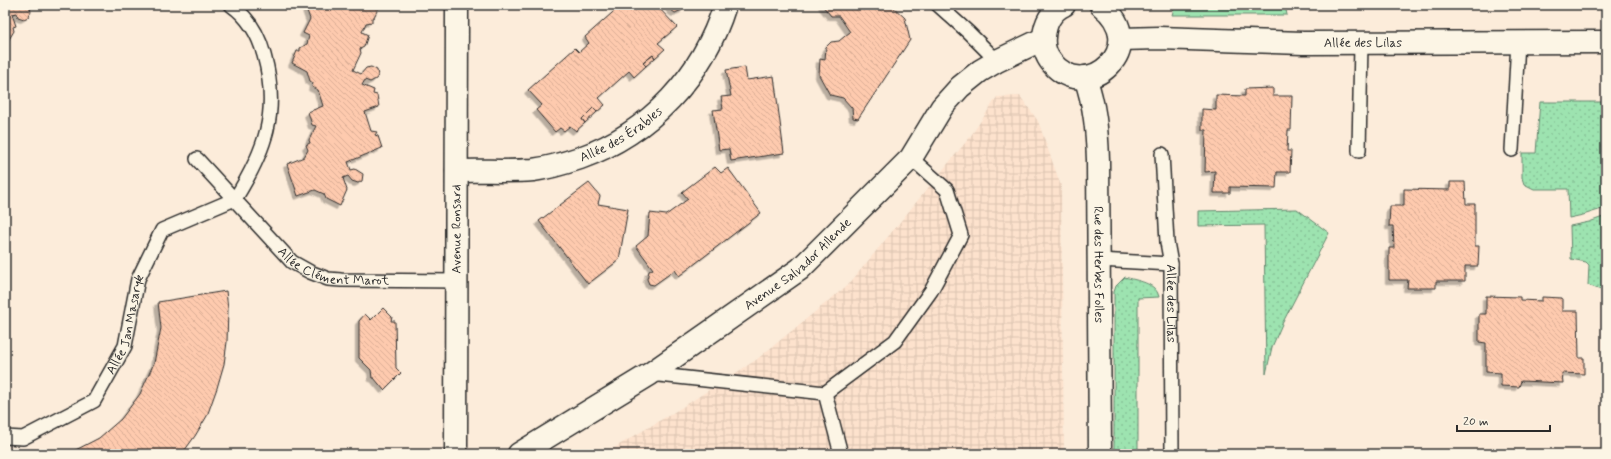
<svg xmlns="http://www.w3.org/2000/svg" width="1611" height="459" viewBox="0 0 1611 459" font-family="Mynerve,sans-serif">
<defs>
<pattern id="industrial-grid" width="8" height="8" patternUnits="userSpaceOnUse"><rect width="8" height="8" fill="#fde2cd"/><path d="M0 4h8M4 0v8" fill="none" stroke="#d9c2b0"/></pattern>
<pattern id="garden-dots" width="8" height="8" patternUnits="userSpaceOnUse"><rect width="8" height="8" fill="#9de3b0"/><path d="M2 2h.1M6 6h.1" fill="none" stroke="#87c398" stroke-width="1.8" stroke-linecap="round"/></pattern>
<pattern id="building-back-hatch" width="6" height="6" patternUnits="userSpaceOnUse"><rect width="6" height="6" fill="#fecaae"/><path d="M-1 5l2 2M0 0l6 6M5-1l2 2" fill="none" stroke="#daae96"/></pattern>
<filter id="shadow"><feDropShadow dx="-3.5" dy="3.5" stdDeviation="0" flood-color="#0004"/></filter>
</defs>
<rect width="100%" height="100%" fill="#fcecda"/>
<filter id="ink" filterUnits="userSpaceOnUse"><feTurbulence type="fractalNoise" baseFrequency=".025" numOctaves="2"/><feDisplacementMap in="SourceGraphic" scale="8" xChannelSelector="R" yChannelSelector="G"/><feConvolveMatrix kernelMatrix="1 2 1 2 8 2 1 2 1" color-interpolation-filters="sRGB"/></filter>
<g filter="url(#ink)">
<!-- industrial -->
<path fill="url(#industrial-grid)" d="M1020,96L1038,121L1061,186L1064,454H604L681,408L756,360L849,284L970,137L997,97Z"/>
<!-- green -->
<path fill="#9de3b0" stroke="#64876e" d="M1175,5H1285L1287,15H1172Z"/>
<!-- garden -->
<path fill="url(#garden-dots)" stroke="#64876e" d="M1540,102H1606L1605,208L1583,215L1569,218L1568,189H1534L1524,184L1522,178V153H1536Z
M1297,209L1329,233L1282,324L1272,347L1266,374L1264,225L1198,226V211Z
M1606,216V292L1588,285L1589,265L1586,262L1571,259L1570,226L1589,222Z
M1125,277C1137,281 1156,282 1159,297L1138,298V454H1114V292L1116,286Z"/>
<!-- building -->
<path fill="url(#building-back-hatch)" stroke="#2b2b2b" filter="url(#shadow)" d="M5,5H26L30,8L31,12L28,17L24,19L18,17L17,13L12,14L16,26L13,27L14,31L8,41L5,40Z
M305,5H380L374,17L372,18V22L366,23L362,32L368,35L364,47L360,49L361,53L353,70L361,74L366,68L371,67L377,70L378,76L376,79L370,82L365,80L362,85L374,90L373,94L377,95L379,107L365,112L371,131L377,132L375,135L378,136L382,148L348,162L351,170L355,169L363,174L362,181L358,183L352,181L348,176L343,178L347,190L340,206L326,199L324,194L315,190L298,196L287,164L304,157L308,150L306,145L310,143L309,140L316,126L312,125L308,112L323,106L318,90L312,87L313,83L310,81L307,71L292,63L297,51H300V48L307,44L309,36L303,33L310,19Z
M621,5H656L677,27L658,43L665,49L655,58L653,55L643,63L646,66L634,77L629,71L599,98L605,105L597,112L593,108L582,119L585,123L576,131L570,126L564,131L560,128L555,132L536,110L542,105L528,90L575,48L579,52L589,43L585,37Z
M668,5H685L684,9L675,13L671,10Z
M822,5H891L905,18L910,40L858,119L853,118L852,108L843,98L830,95L819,75L820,59L825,60L826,47L831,42L839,41L850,32L839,16H831Z
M653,55L655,58L646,66L643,63Z
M745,67L747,80L774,76L784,153L731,161L729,149L719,150L713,110L723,109L721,97L731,96L726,70Z
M1273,88V96H1292L1291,130H1288L1287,151H1291L1290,172H1277L1276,188L1230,187V193H1214L1215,171L1205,172L1206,130H1202V109L1216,110V95L1245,96V89Z
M593,108L597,112L585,123L582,119Z
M715,167L721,173L728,168L761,213L679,276L675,270L654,285L649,284L647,279L649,271L653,269L636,246L648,236L650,213L666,215L688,199L682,192Z
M1450,182H1465L1466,204H1475V246H1479L1478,266H1465V281H1436V288H1407L1408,280H1389V248H1394L1393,226H1389L1390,206H1404V189L1450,190Z
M589,183L600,196L598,204L628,209L619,260L588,284L539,221Z
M226,291L228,309L227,342L224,364L217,388L207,416L195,436L182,454H68L99,438L121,419L140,394L154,363L161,328L158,302Z
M1486,296L1520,297V300L1542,301V297L1562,298V311H1578L1579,358H1584V374L1562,373L1563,383L1521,381L1519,387L1501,386V373L1486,372V343L1479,342V314H1486Z
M383,308L392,317L391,321H395L396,368L401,373L384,390L374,378H372L371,370L359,358V321L365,314L371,320Z"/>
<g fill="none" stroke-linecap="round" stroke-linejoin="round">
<!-- lane casing -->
<g stroke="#2b2b2b" stroke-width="16">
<g id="lane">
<path d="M231,5C248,17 259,36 264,55C280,112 265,151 235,199"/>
<path d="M938,5L968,32L997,61"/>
<path d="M1512,150L1518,42"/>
<path d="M1359,151L1361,43"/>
<path id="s1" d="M1162,154L1167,242L1171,264L1172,454"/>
<path id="s2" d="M197,159L292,262L310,272L328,279L341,280L457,281"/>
<path d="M1099,260L1171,264"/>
<path d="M650,374L825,393L841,454"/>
<path d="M825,393L895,341L931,291L961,235L947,190L911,158"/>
<path id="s3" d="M5,437L23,438L94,401L125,346L138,279L162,230L235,199"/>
</g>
</g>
<!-- street casing -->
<g stroke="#2b2b2b" stroke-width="25">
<g id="street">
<path d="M1064,5C1051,11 1045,24 1044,37C1043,46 1046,56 1052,63C1087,105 1153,46 1101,5"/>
<path id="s4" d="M1121,39L1159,38L1303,43L1606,42"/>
<path id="s5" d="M1085,77C1095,106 1097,130 1098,160L1100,454"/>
<path id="s6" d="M457,171C482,170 508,172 533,170C548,168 565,163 580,158C650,133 703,76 725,5"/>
<path id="s7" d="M456,454L457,5"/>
<path id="s8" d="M519,454L650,374L800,269L911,158L942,107L960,87L980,71L997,61L1043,39"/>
</g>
</g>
<!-- lane -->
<use href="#lane" stroke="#fcf5e5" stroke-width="13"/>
<!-- street -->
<use href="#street" stroke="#fcf5e5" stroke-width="22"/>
</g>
</g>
<g text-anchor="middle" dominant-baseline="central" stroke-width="3" stroke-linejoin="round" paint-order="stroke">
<!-- street labels -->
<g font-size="13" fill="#2b2b2b" stroke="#fcf5e5">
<text stroke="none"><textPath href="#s4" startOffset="242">Allée des Lilas</textPath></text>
<text stroke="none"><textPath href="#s6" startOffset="172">Allée des Érables</textPath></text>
<text stroke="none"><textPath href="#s7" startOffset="225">Avenue Ronsard</textPath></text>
<text stroke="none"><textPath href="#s2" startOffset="182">Allée Clément Marot</textPath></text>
<text stroke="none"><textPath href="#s8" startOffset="338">Avenue Salvador Allende</textPath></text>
<text stroke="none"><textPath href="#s5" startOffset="189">Rue des Herbes Folles</textPath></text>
<text stroke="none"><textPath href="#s1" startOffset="150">Allée des Lilas</textPath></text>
<text stroke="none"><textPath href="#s3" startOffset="182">Allée Jan Masaryk</textPath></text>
</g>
</g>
<!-- margin -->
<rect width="1611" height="459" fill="none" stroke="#fcf5e5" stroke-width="20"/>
<rect x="10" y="10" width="1591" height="439" fill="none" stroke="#2b2b2b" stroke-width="1.5" filter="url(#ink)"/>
<!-- scale -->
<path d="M1457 425v6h93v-6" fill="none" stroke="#2b2b2b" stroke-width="2"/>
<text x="1463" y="425" font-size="12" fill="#2b2b2b" stroke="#fcf5e5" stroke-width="3" paint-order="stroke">20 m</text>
</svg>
